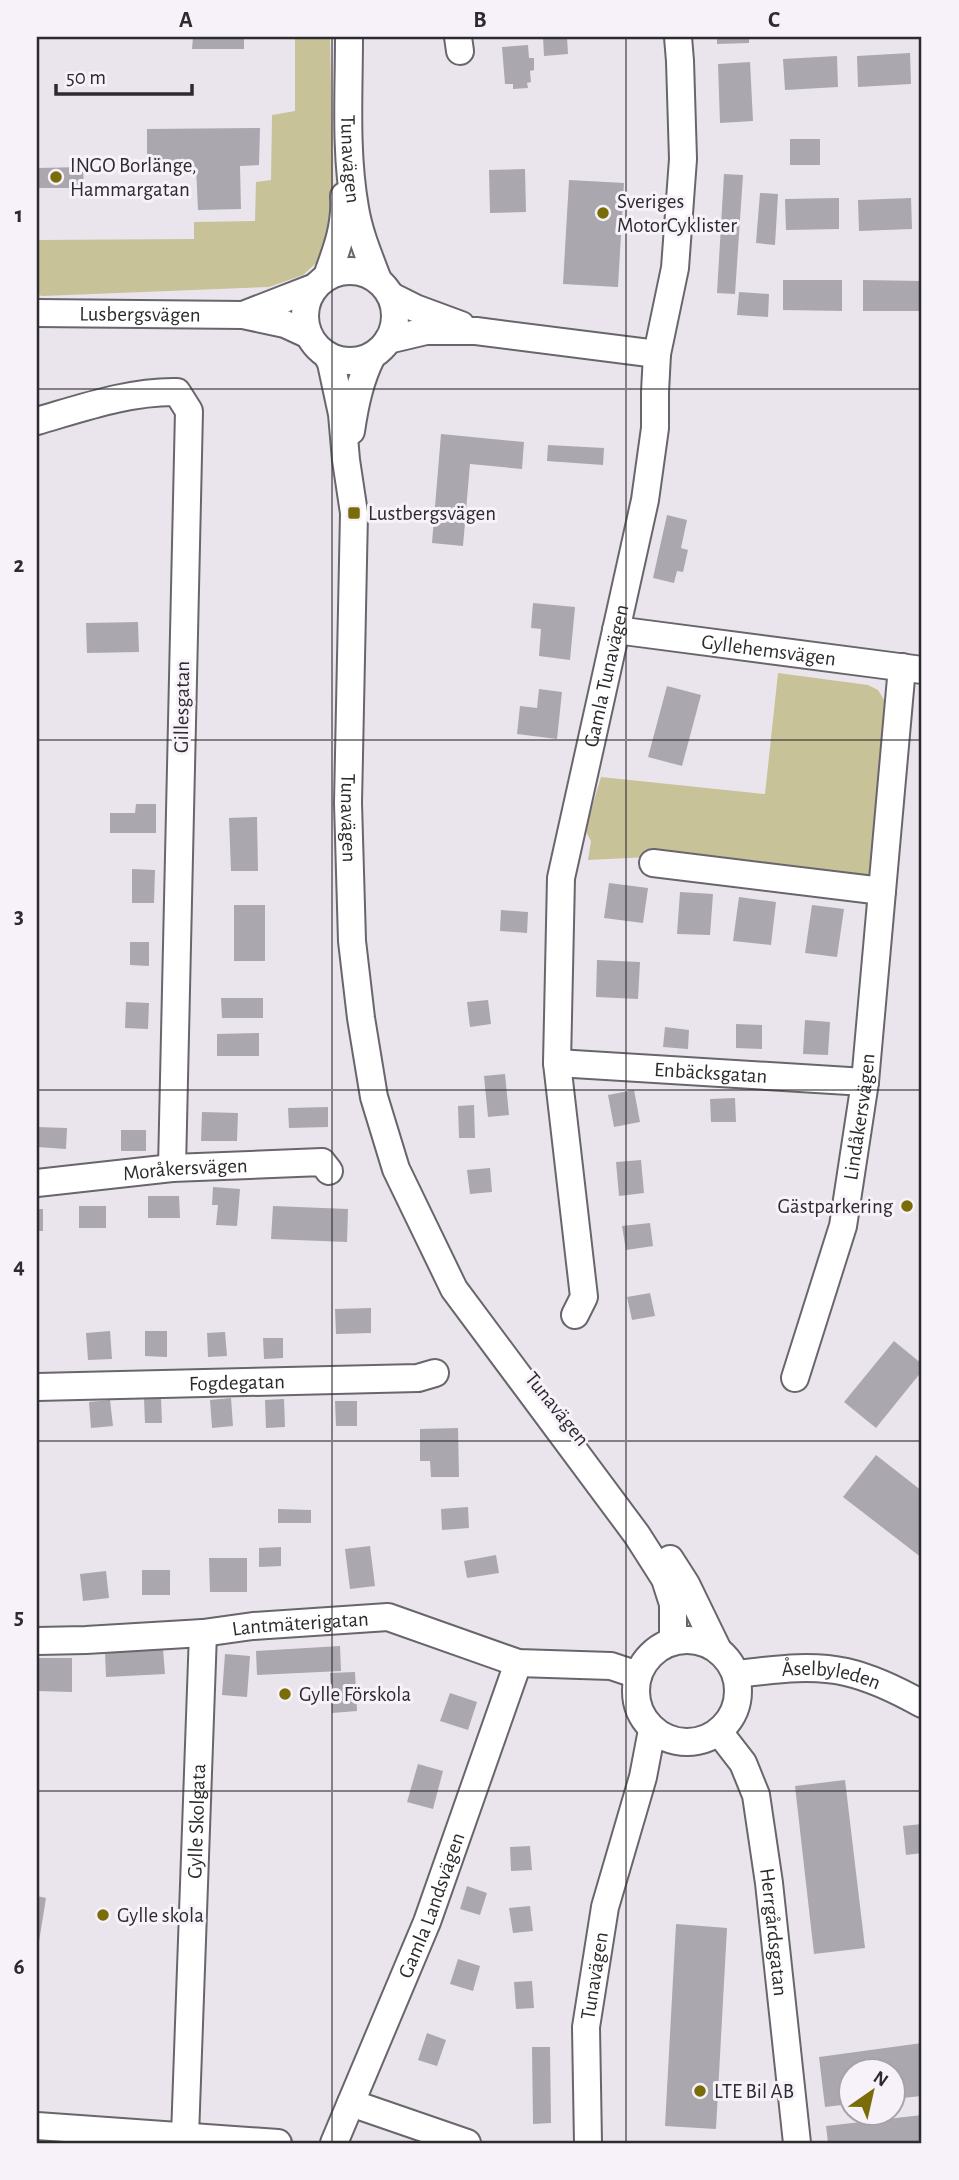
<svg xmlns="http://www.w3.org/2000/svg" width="959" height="2180" viewBox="0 0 959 2180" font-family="'Alegreya Sans',sans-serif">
<rect width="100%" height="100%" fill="#eae5ed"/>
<!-- green -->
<path fill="#c8c298" d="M295,37H330L334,228L325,255L303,275L269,287L43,296L37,295V240L194,239V222L255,221L256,182L271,180L272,115L295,111Z
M778,673L868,685L878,690L886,703L873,882L649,857L588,860L591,841L585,830L601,777L765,794Z"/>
<!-- building -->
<path fill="#aba7ae" d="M193,37H244V49H192Z
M543,37H567L568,54L544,56Z
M717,37H749V43L717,44Z
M528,45L529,58H534V70L530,71L531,82L527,83L528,88L513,89V84H505L502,47Z
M910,53L911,84L858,87L857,56Z
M837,56L838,87L785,90L783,59Z
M750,62L753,121L720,123L718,64Z
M260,128L259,165L240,166L241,209L198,210L196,167L147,168V129Z
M790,139H820V165H790Z
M83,167L84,188H37V168Z
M525,169L526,212L490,213L489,170Z
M724,174L743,175L735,294L717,293Z
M569,180L624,183L618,287L563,284Z
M760,193L778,194L775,245L756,243Z
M839,198V229L786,230L785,199Z
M911,198L912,229L859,231L858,200Z
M783,280H842V311L783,310Z
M863,280L922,281V311H863Z
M739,292L769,294L768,317L737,315Z
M441,434L524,442L522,469L470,464L463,546L432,543Z
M548,445L604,448L603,465L547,461Z
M667,515L687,520L681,548L688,550L683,572L677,571L674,583L653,578Z
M533,603L575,607L570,660L539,656L541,629L531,628Z
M138,622L139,652L87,653L86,623Z
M667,686L701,695L682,766L648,757Z
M539,689L562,692L557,739L517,734L520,706L537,708Z
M136,804H156V833H110V813H135Z
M257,817L258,871H231L229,818Z
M132,869L155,870L154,903H132Z
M609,883L648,888L643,923L604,918Z
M680,892L713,894L710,935L677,934Z
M739,897L776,902L771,945L733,941Z
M234,905H265V961H234Z
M812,905L844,909L837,957L805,953Z
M501,910L528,912L527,933L500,931Z
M130,942H149V966L130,965Z
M597,960L640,962L638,999L596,997Z
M221,998H263V1018H222Z
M488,1000L491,1024L470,1027L467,1002Z
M126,1002L149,1003L148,1029L125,1028Z
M805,1020L830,1022L828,1055L803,1054Z
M736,1024L762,1025V1049L736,1048Z
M665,1027L689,1030L688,1049L663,1047Z
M259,1033V1056H217V1034Z
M505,1074L509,1115L488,1117L484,1076Z
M634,1090L640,1122L614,1127L608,1095Z
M735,1098L736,1122H711L710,1099Z
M474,1105L475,1138H459L458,1106Z
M328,1107V1127L289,1128L288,1108Z
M202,1112L238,1113L237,1141H201Z
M37,1127L67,1128L66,1149L37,1147Z
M121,1130H146V1151H121Z
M641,1160L644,1193L619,1196L616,1162Z
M490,1168L492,1192L470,1194L467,1170Z
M213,1187L240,1189L237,1226L216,1225L218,1205H212Z
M148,1196H179L180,1218H148Z
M79,1206H106V1228H79Z
M273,1206L348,1209L347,1242L271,1239Z
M37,1209H43V1231H37Z
M650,1223L653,1246L626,1250L622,1226Z
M650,1293L655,1316L632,1320L627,1297Z
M371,1308V1333L336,1334L335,1309Z
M110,1331L112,1359L88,1360L86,1333Z
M145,1331H167V1357L145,1356Z
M225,1332L227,1356L208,1357L207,1333Z
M263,1338H283V1358L264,1359Z
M894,1341L922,1364V1371L876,1428L844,1402Z
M161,1398L162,1423H145L144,1399Z
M231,1398L233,1426L212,1428L210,1400Z
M284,1399L285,1427L266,1428L265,1400Z
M110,1400L113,1426L91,1428L89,1402Z
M335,1401H357V1426H336Z
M458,1428L459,1477H431L430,1461H420V1429Z
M876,1455L922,1491V1558L843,1497Z
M468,1507L469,1528L442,1530L441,1509Z
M278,1509L311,1510V1523H278Z
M370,1546L375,1586L350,1589L345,1549Z
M281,1547V1566L259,1567V1548Z
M496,1555L499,1573L467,1578L464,1561Z
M209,1558H247V1592H210Z
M142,1570H170V1595H142Z
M106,1571L109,1598L83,1601L80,1574Z
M340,1646L341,1671L257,1675L256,1651Z
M163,1649L165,1674L106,1677L105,1652Z
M225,1654L250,1656L247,1697L222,1695Z
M37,1658H72V1692L37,1691Z
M355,1672L357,1711L332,1713L330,1673Z
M450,1693L477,1702L468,1730L440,1721Z
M418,1764L443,1771L433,1809L407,1802Z
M845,1780L865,1948L814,1954L795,1786Z
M922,1824V1853L906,1855L903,1826Z
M530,1846L532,1870L511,1871L510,1847Z
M467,1886L487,1893L480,1915L460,1909Z
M37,1896L46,1898L38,1948H37Z
M530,1906L533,1931L513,1933L509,1908Z
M676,1924L727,1928L716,2129L665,2126Z
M458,1959L480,1966L473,1991L450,1984Z
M532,1981L534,2008L516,2009L514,1982Z
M427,2033L446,2040L437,2066L418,2060Z
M922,2043V2096L892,2099V2072H850V2104L825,2107L819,2057Z
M532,2047H550L551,2123L533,2124Z
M922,2115V2143H828L826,2126Z"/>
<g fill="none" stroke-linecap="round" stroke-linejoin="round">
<!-- minor casing -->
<g stroke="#69656c" stroke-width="30">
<g id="minor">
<path id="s1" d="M349,37C349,93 345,152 355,208C359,233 369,256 378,280"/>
<path d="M458,37L460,51"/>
<circle cx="350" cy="316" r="45"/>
<path d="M327,276C337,249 346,225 344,196"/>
<path d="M391,296L415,308L461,325"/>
<path id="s2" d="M37,313L243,315L285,324L309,335"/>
<path d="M243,315L315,287"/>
<path d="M388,340L426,331H476L657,354"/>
<path id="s3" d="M327,355L331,363L342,414L346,460L354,513L348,803L352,941L361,1018L374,1097L396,1169L454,1289L637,1535L665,1579L673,1604V1641"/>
<path d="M37,421C82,408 130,391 177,392L189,411L172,1168"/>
<path d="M351,431C355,404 360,380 372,356"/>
<path id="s4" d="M616,630L922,670"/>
<path d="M653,863L882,891"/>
<path id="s5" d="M557,1063L865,1082"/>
<path id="s6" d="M37,1183L172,1168L322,1162L329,1171"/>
<path id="s7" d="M575,1315L584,1297L557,1063L561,878L645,500L655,428V392L657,354L675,268L683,159L680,61L678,37"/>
<path id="s8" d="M795,1378L843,1226L865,1082L902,667"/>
<path id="s9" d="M37,1387L418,1378L435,1373"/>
<path d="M670,1559L686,1584L718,1650"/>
<circle cx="687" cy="1691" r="51"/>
<path id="s10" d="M37,1641L86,1640L203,1633L253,1626L388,1617L518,1663L611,1666L638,1675"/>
<path id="s11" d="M736,1674C772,1670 810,1664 846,1672C872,1678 899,1691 922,1704"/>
<path id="s12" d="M719,1732L743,1763L756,1795L769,1883L797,2143"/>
<path d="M351,2103L467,2143"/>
<path d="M37,2126L278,2143"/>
<path id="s13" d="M185,2136L203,1633"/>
<path id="s14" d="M334,2143L427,1922L518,1663"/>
<path id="s15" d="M588,2143L586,2027L605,1907L643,1777L652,1730"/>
</g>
</g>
<!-- minor -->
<use href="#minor" stroke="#fff" stroke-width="26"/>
</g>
<!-- grid -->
<path fill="none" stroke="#2d2b2e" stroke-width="2" stroke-opacity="0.55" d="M332,37V2143M626,37V2143M37,389H922M37,740H922M37,1090H922M37,1441H922M37,1791H922"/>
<!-- markers -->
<g fill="#7a6d09" stroke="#f7f2fa" stroke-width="2.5">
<circle cx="56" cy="177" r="7"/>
<circle cx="603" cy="213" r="7"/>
<rect x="347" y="506" width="14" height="14" rx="3.5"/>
<circle cx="907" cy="1206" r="7"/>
<circle cx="285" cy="1694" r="7"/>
<circle cx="103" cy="1915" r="7"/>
<circle cx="700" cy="2091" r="7"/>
</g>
<g text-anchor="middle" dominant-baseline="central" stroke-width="6" stroke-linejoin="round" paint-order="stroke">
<!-- street labels -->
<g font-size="21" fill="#2d2b2e" stroke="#f7f2fa">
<text stroke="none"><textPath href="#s1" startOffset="122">Tunavägen</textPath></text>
<text stroke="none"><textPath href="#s2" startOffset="103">Lusbergsvägen</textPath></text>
<text stroke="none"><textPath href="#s4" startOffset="154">Gyllehemsvägen</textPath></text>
<text stroke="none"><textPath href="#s7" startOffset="648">Gamla Tunavägen</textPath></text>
<text transform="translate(182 707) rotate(-89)">Gillesgatan</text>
<text stroke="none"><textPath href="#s3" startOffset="466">Tunavägen</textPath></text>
<text stroke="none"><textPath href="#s5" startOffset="154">Enbäcksgatan</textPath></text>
<text stroke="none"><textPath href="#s8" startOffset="270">Lindåkersvägen</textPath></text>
<text stroke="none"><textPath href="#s6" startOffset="149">Moråkersvägen</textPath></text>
<text stroke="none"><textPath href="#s9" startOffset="200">Fogdegatan</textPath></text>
<text transform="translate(557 1409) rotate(51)">Tunavägen</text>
<text stroke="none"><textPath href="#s10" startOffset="264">Lantmäterigatan</textPath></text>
<text stroke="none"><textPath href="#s11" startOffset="96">Åselbyleden</textPath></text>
<text stroke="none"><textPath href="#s13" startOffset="315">Gylle Skolgata</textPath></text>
<text stroke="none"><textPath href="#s14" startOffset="257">Gamla Landsvägen</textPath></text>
<text stroke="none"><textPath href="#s12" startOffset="212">Herrgårdsgatan</textPath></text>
<text stroke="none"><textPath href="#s15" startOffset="168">Tunavägen</textPath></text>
</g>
<!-- poi labels -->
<g font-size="21" fill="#2d2b2e" stroke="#f7f2fa" text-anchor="start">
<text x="70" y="165">INGO Borlänge,<tspan x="70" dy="24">Hammargatan</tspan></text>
<text x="617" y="201">Sveriges<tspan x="617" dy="24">MotorCyklister</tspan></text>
<text x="368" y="513">Lustbergsvägen</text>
<text x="893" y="1206" text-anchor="end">Gästparkering</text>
<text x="299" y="1694">Gylle Förskola</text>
<text x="117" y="1915">Gylle skola</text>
<text x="714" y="2091">LTE Bil AB</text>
</g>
</g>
<!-- border -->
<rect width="959" height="2180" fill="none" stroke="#f7f2fa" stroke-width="77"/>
<!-- north arrow -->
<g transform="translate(872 2092) rotate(34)"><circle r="33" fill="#f7f2fa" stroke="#a6a2a8" stroke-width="2"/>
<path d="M0-5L12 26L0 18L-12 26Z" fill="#7a6d09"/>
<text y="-10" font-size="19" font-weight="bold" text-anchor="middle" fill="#2d2b2e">N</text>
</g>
<!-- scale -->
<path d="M56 84v10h136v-10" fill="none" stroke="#2d2b2e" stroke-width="3.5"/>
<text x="66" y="84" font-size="21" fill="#2d2b2e" stroke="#f7f2fa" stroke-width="5" paint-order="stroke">50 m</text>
<rect x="38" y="38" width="882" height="2104" fill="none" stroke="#2d2b2e" stroke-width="2.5"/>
<g font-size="23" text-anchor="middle" font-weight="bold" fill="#2d2b2e">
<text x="186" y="27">A</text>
<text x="480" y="27">B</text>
<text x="774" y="27">C</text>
<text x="19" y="222">1</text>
<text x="19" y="572">2</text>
<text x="19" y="923">3</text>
<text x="19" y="1273">4</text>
<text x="19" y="1624">5</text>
<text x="19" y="1974">6</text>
</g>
</svg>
